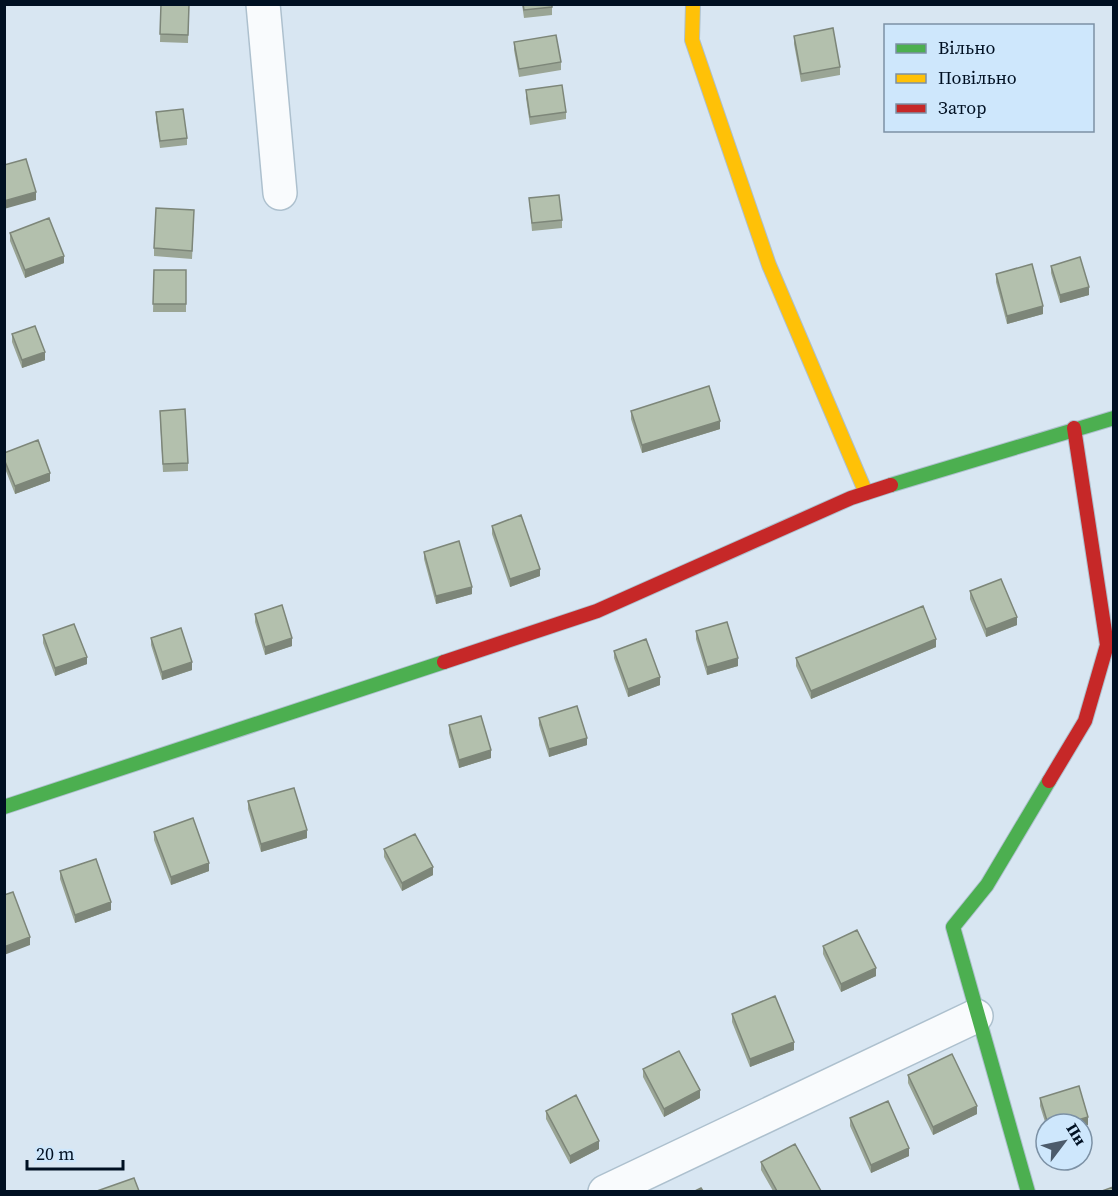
<svg xmlns="http://www.w3.org/2000/svg" width="1118" height="1196" viewBox="0 0 1118 1196" font-family="'Source Serif 4',serif">
<rect width="100%" height="100%" fill="#d8e6f2"/>
<g fill="none" stroke-linecap="round" stroke-linejoin="round">
<!-- street casing -->
<g stroke="#adc0ce" stroke-width="36">
<path id="street" d="M263,4L280,193
M605,1192L976,1016"/>
</g>
<!-- fast casing -->
<g stroke="#adc0ce" stroke-width="16">
<path id="fast" d="M891,485L1114,418
M4,807L444,662
M1028,1192L953,927L987,885L1049,781"/>
</g>
<!-- slow casing -->
<g stroke="#adc0ce" stroke-width="16">
<path id="slow" d="M693,4L692,40L769,265L866,493"/>
</g>
<!-- jam casing -->
<g stroke="#adc0ce" stroke-width="16">
<path id="jam" d="M444,662L597,611L851,498L891,485
M1049,781L1085,721L1107,645L1074,428"/>
</g>
<!-- street -->
<use href="#street" stroke="#f9fbfd" stroke-width="33"/>
<!-- fast -->
<use href="#fast" stroke="#4caf50" stroke-width="14"/>
<!-- slow -->
<use href="#slow" stroke="#ffc107" stroke-width="14"/>
<!-- jam -->
<use href="#jam" stroke="#c62828" stroke-width="14"/>
</g>
<!-- wall -->
<path fill="#9aa595" d="M161,4L189,5L188,43L160,42Z
M522,4H552V15L524,18Z
M794,36L840,67V75L801,82L794,44Z
M514,42L561,62V70L519,77L514,50Z
M526,90L566,112V119L530,125L526,98Z
M156,112L187,138V145L160,148L156,120Z
M529,198L562,220V228L532,231Z
M194,218L192,259L154,256V248Z
M10,233L64,263L25,278L10,241Z
M1051,266L1089,295L1060,303L1051,273Z
M154,270H186V312H153Z
M996,274L1043,314L1007,324L996,282Z
M12,334L45,360L22,368L12,342Z
M631,411L720,429L642,453L631,419Z
M160,419L188,463V471L163,472Z
M4,453L50,481L15,494L4,466Z
M492,526L540,576L510,587L492,534Z
M424,552L472,594L436,604L424,559Z
M970,591L1017,625L986,637L970,599Z
M255,614L292,646L265,655L255,622Z
M696,631L738,666L707,675L696,639Z
M43,635L87,664L55,676L43,643Z
M151,638L192,670L162,680L151,645Z
M936,647L811,699L796,666V658Z
M614,651L660,685L628,697L614,658Z
M539,718L587,745L549,757L539,725Z
M449,725L491,758L459,768L449,733Z
M248,801L307,838L261,852L248,809Z
M154,832L209,871L171,885L154,840Z
M384,849L433,875L402,891L384,857Z
M60,871L111,910L75,923L60,879Z
M823,946L876,976L841,992L823,954Z
M732,1014L794,1050L750,1067L732,1022Z
M643,1069L700,1098L664,1117L643,1077Z
M908,1075L977,1114L933,1135L908,1083Z
M1040,1098L1088,1125L1046,1124V1125L1040,1106Z
M546,1111L599,1149L570,1164L546,1119Z
M850,1118L909,1156L871,1173L850,1126Z
M761,1162L821,1191H773L761,1170Z"/>
<!-- shaded-wall -->
<path fill="#7d8679" d="M36,192V200L4,209V201Z
M64,256V263L25,278V270Z
M1089,287V295L1060,303V295Z
M1043,306V314L1007,324V316Z
M45,352V360L22,368V360Z
M720,421V429L642,453V445Z
M50,473V481L15,494V486Z
M540,569V576L510,587V579Z
M472,587V594L436,604V596Z
M1017,617V625L986,637V629Z
M292,638V646L265,655V647Z
M936,639V647L811,699V691Z
M87,657V664L55,676V668Z
M738,658V666L707,675V667Z
M192,662V670L162,680V672Z
M660,677V685L628,697V689Z
M587,738V745L549,757V749Z
M491,750V758L459,768V760Z
M307,830V838L261,852V844Z
M209,863V871L171,885V877Z
M433,867V875L402,891V883Z
M111,902V910L75,923V915Z
M30,937V945L4,955V947Z
M876,968V976L841,992V984Z
M794,1042V1050L750,1067V1059Z
M700,1090V1098L664,1117V1109Z
M977,1106V1114L933,1135V1127Z
M1088,1117V1125L1082,1127V1124H1064Z
M599,1141V1149L570,1164V1156Z
M909,1148V1156L871,1173V1165Z"/>
<!-- building -->
<path fill="#b3c0ad" stroke="#7d8679" stroke-width="1.5" d="M161,4L189,5L188,35L160,34Z
M523,4H552V7L524,10Z
M833,28L840,67L801,74L794,36Z
M556,35L561,62L519,69L514,42Z
M562,85L566,112L530,117L526,90Z
M183,109L187,138L160,141L156,112Z
M26,159L36,192L4,201V165Z
M559,195L562,220L532,223L529,198Z
M156,208L194,210L192,251L154,248Z
M49,218L64,256L25,270L10,233Z
M1080,257L1089,287L1060,295L1051,266Z
M1032,264L1043,306L1007,316L996,274Z
M154,270H186V304H153Z
M35,326L45,352L22,360L12,334Z
M709,386L720,421L642,445L631,411Z
M185,409L188,463L163,464L160,411Z
M38,440L50,473L15,486L4,459V453Z
M521,515L540,569L510,579L492,526Z
M459,541L472,587L436,596L424,552Z
M1001,579L1017,617L986,629L970,591Z
M282,605L292,638L265,647L255,614Z
M923,606L936,639L811,691L796,658Z
M727,622L738,658L707,667L696,631Z
M74,624L87,657L55,668L43,635Z
M181,628L192,662L162,672L151,638Z
M646,639L660,677L628,689L614,651Z
M577,706L587,738L549,749L539,718Z
M481,716L491,750L459,760L449,725Z
M294,788L307,830L261,844L248,801Z
M193,818L209,863L171,877L154,832Z
M415,834L433,867L402,883L384,849Z
M96,859L111,902L75,915L60,871Z
M13,892L30,937L4,947V895Z
M857,930L876,968L841,984L823,946Z
M775,996L794,1042L750,1059L732,1014Z
M679,1051L700,1090L664,1109L643,1069Z
M952,1054L977,1106L933,1127L908,1075Z
M1079,1086L1088,1117L1064,1124H1048L1040,1098Z
M576,1095L599,1141L570,1156L546,1111Z
M888,1101L909,1148L871,1165L850,1118Z
M795,1144L821,1191H777L761,1162Z
M134,1178L139,1191H97Z
M1113,1187V1191H1102Z
M701,1188L703,1191H695Z"/>
<!-- border -->
<rect width="1118" height="1196" fill="none" stroke="#001022" stroke-width="12"/>
<!-- legend -->
<rect x="884" y="24" width="210" height="108" fill="#cee7fc" stroke="#7c91a5" stroke-width="1.5"/>
<rect x="896" y="44" width="30" height="9" fill="#4caf50" stroke="#7c91a5" stroke-width="1.5"/>
<text x="938" y="54" font-size="18" fill="#001022">Вільно</text>
<rect x="896" y="74" width="30" height="9" fill="#ffc107" stroke="#7c91a5" stroke-width="1.5"/>
<text x="938" y="84" font-size="18" fill="#001022">Повільно</text>
<rect x="896" y="104" width="30" height="9" fill="#c62828" stroke="#7c91a5" stroke-width="1.5"/>
<text x="938" y="114" font-size="18" fill="#001022">Затор</text>
<!-- north arrow -->
<g transform="translate(1064 1142) rotate(58)"><circle r="28" fill="#cee7fc" stroke="#7c91a5" stroke-width="1.5"/>
<path d="M0-4.5L10 22L0 15L-10 22Z" fill="#4c5b6b"/>
<text y="-9" font-size="16" font-weight="bold" text-anchor="middle" fill="#001022">Пн</text>
</g>
<!-- scale -->
<path d="M27 1160v9h96v-9" fill="none" stroke="#001022" stroke-width="3"/>
<text x="36" y="1160" font-size="18" fill="#001022" stroke="#cee7fc" stroke-width="4.5" paint-order="stroke">20 m</text>
</svg>
